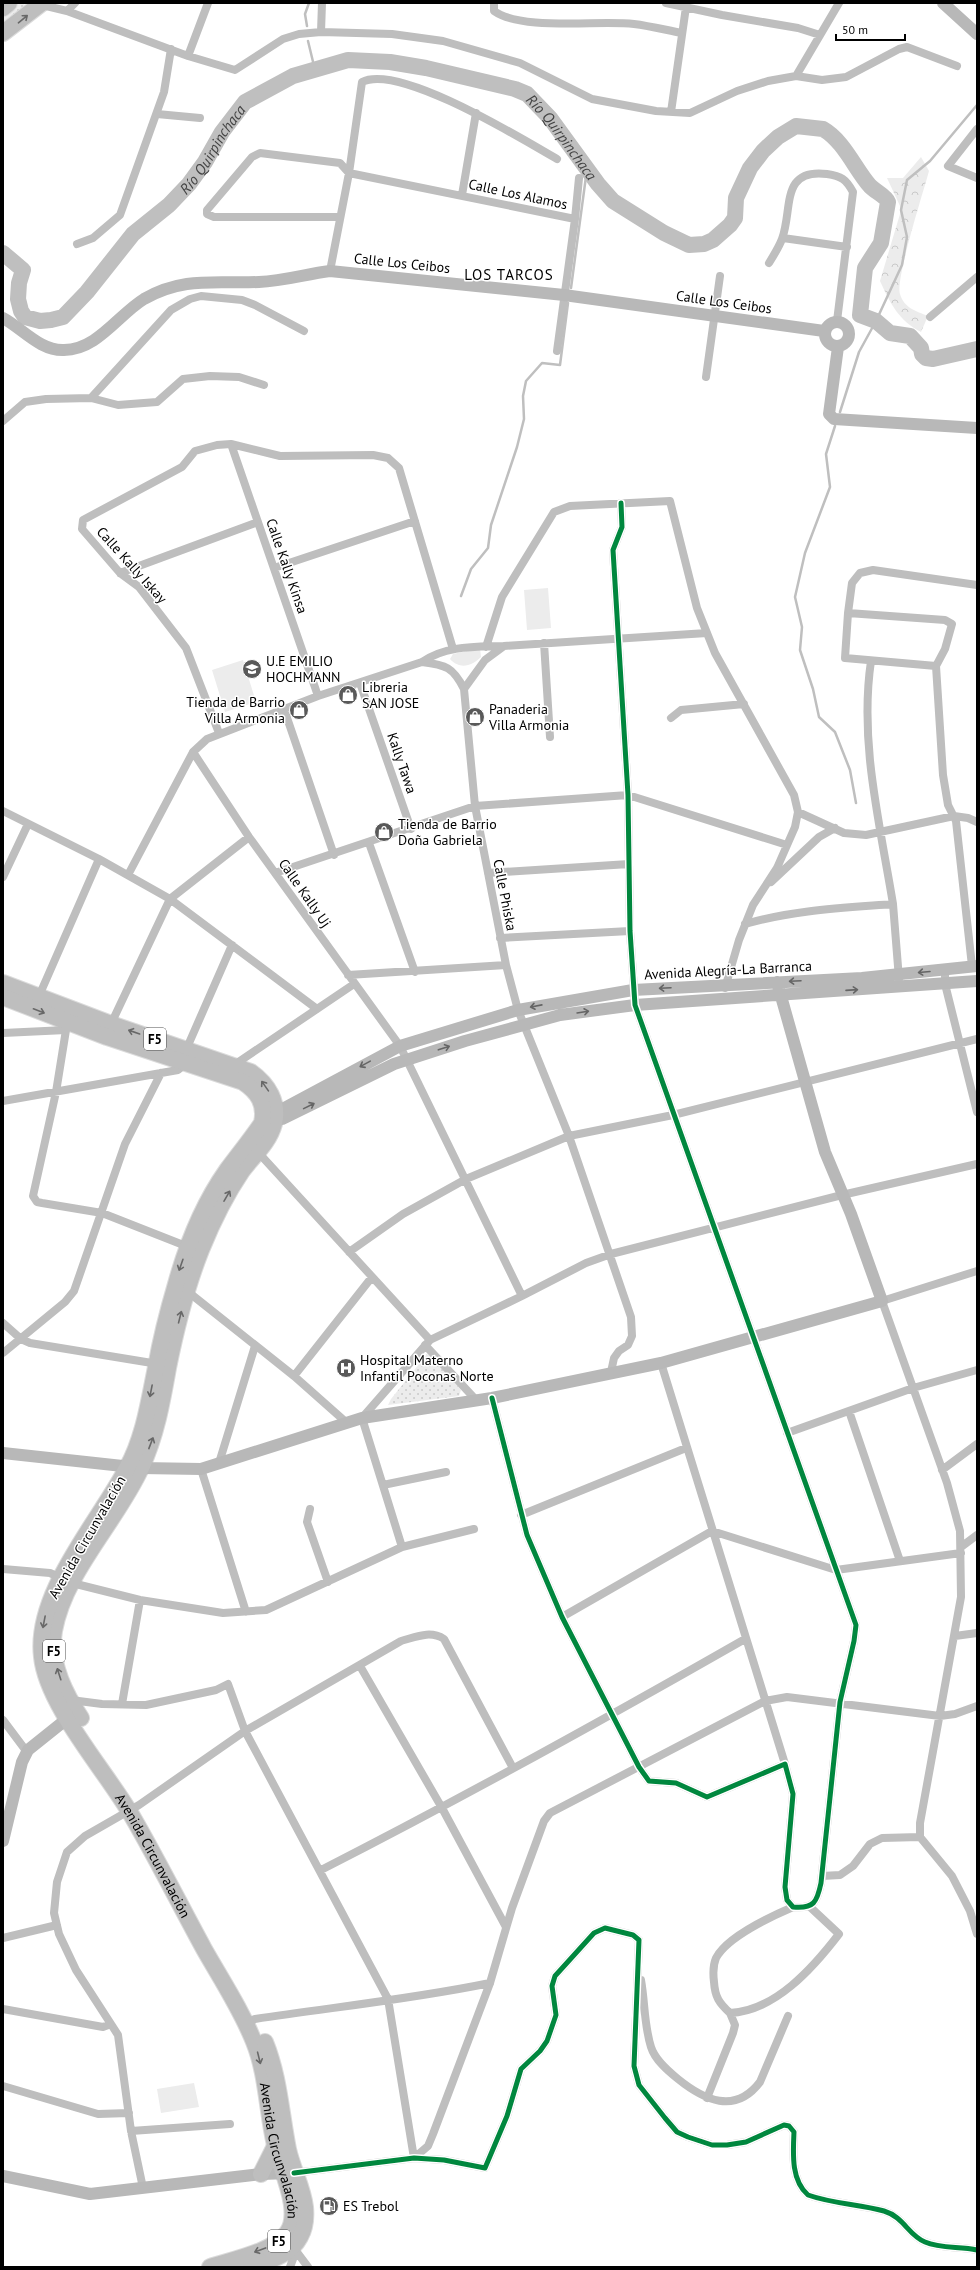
<svg xmlns="http://www.w3.org/2000/svg" width="980" height="2270" viewBox="0 0 980 2270" font-family="'PT Sans',sans-serif">
<defs>
<pattern id="forest-crowns" width="20" height="18" patternUnits="userSpaceOnUse"><rect width="20" height="18" fill="#ececec"/><path d="M2 6a3 3 0 1 1 6 0M12 15a3 3 0 1 1 6 0" fill="none" stroke="#c9c9c9"/></pattern>
<pattern id="park-dots" width="8" height="8" patternUnits="userSpaceOnUse"><rect width="8" height="8" fill="#ececec"/><path d="M2 2h.1M6 6h.1" fill="none" stroke="#c9c9c9" stroke-width="1.8" stroke-linecap="round"/></pattern>
</defs>
<rect width="100%" height="100%" fill="#fff"/>
<!-- grass -->
<path fill="#ececec" d="M548,588L551,628L527,630L524,590Z
M480,648L481,657C472,666 460,670 450,659L453,654Z
M243,660L256,702L225,712L212,670Z
M194,2083L199,2107L161,2113L157,2089Z"/>
<!-- forest -->
<path fill="url(#forest-crowns)" d="M921,157L929,171C924,190 895,280 900,294C904,308 916,311 928,316L921,332C899,321 890,303 880,281L900,214V206L887,178H903Z"/>
<!-- park -->
<path fill="url(#park-dots)" d="M17,3H23L29,9L3,28V15Z
M427,1354L432,1357L461,1390L459,1396L388,1405L391,1399Z"/>
<g fill="none" stroke-linecap="round" stroke-linejoin="round">
<!-- stream -->
<path stroke="#bfbfbf" stroke-width="2.5" d="M307,26L305,14L309,3
M308,41L315,70
M571,288L587,169
M840,412L859,352L876,321L902,265L907,237L901,210L907,180L930,161L977,105
M835,426L826,454L830,487L805,553L795,597L802,627L800,650L813,689L819,717L835,732L850,770L856,803
M461,596L471,569L488,548L491,525L517,447L524,419L523,396L526,381L542,363L560,365L568,303"/>
<!-- river -->
<path stroke="#bfbfbf" stroke-width="16" id="s1" d="M3,253L23,270L19,283L18,299L21,311L25,317L40,321L51,320L63,317L87,292L133,234L169,205L189,184L205,162L222,132L245,102L293,76L348,60L390,62L426,68L515,89L527,94L550,118L598,184L613,201L664,233L689,245L704,244L713,240L730,225L735,218L736,198L750,168L763,151L778,137L796,126L823,129C844,141 855,169 870,186C876,192 886,196 888,202L881,243L865,268L860,315L876,321L890,333L910,336L921,348L922,354L926,358L933,359L977,349"/>
<!-- highway casing -->
<g stroke="#dbdbdb" stroke-width="18">
<g id="highway">
<path d="M3,8L9,3"/>
<path d="M3,33L42,3"/>
<path d="M3,983L111,1024L251,1072C268,1084 279,1102 274,1124C269,1143 253,1156 242,1171C225,1196 212,1223 201,1250C186,1288 176,1328 168,1368C162,1402 156,1436 141,1468C117,1521 64,1573 54,1631C49,1661 65,1694 81,1718"/>
<path id="s2" d="M3,997L107,1037L243,1082C258,1092 266,1104 262,1123C251,1139 239,1154 227,1170C203,1204 187,1244 176,1284C168,1311 161,1339 156,1367C149,1401 144,1437 127,1468C99,1522 34,1593 42,1657C47,1706 106,1771 132,1816C157,1859 180,1905 204,1949C221,1979 241,2009 254,2042C267,2074 267,2111 275,2145C280,2169 303,2212 287,2233C273,2252 231,2260 210,2267"/>
<path d="M261,2174L275,2146"/>
<path d="M250,2267C268,2261 290,2256 300,2237C305,2228 306,2217 305,2207C303,2188 292,2168 288,2149C281,2114 279,2076 265,2042"/>
</g>
</g>
<!-- street -->
<path stroke="#bebebe" stroke-width="8" d="M494,3V11C522,31 598,20 634,24C650,26 666,30 682,33
M666,3L722,15L798,28L820,35
M38,4L67,11L188,56L235,70L283,39L299,34L321,32L392,34L443,41L520,63L592,99L656,111L690,113L737,91L768,81L796,76L822,80L846,77L899,49L907,47L957,66
M67,11L75,3
M321,32L322,3
M188,56L208,3
M796,76L839,3
M671,112L686,7
M157,114L200,118
M977,129L948,166L977,178
M462,195L476,113
M340,217H214L207,214V210L252,157L260,153L340,163L349,173L575,219L557,351
M575,219L579,178
M783,238L847,247
M77,244L93,238L120,215L164,92L171,49
M769,263C774,255 779,247 782,239C793,209 780,168 827,174C841,176 846,179 853,192L837,321
M330,271L349,173L362,82C399,63 522,139 557,159
M930,317L977,277
M706,377L720,276
M91,398L171,310L190,299L201,296L242,300L255,305L304,331
M3,421L25,402L46,399L91,398L118,405L157,402L183,379L210,376L239,377L264,385
M231,444L318,696
M274,568L415,521
M120,573L258,522
M848,613L845,658L936,666
M544,643L550,737
M486,647L502,597L554,512L570,506L670,501L697,608L715,653L794,795L798,812L795,827L777,868L753,905L739,940L725,988
M422,662C446,665 453,667 464,689L475,806L506,965L518,1010L569,1136L631,1317L632,1336L628,1345L619,1351L614,1358L611,1372
M360,683L411,829
M464,689L485,660L504,646L707,633
M284,709L334,855
M671,718L681,710L744,704
M219,733L186,648L139,587L120,573L82,529L83,520L182,467L195,451L217,445L231,444L280,456L373,455L388,458L399,468L453,649
M193,752L249,837L400,1046L522,1296
M3,811L99,859L170,899L317,1009
M798,812L844,833L866,835L954,816L968,818L977,822
M369,843L415,972
M275,873L475,806L628,795L787,845
M488,873L629,864
M128,875L193,752L207,739L318,696L422,662C446,645 476,647 504,646
M3,877L28,824
M771,882L819,837L835,828
M893,904L899,979
M745,924C793,910 842,908 893,904C880,824 859,742 871,661
M500,938L630,931
M972,966L956,821L948,805L943,775L936,666L945,649L952,624L945,620L848,613L852,583L860,573L873,570L977,585
M945,970V984L977,1112
M348,975L506,965
M39,996L99,859
M70,1023L66,1030L56,1092L33,1196L37,1202L42,1203L102,1213L191,1248
M111,1024L170,899L249,837
M3,1033L66,1030
M186,1050L232,945
M234,1065L354,984
M3,1101L178,1070L186,1063
M256,1150L430,1340
M349,1252L403,1214L466,1179L569,1136L673,1115L977,1039
M977,1271L882,1301L947,1483L960,1531L961,1597L920,1823V1837L952,1876L970,1911L977,1934
M187,1291L294,1376L372,1277
M3,1323L21,1339L30,1343L158,1364
M425,1345L477,1401
M3,1353L65,1302L74,1291L125,1144L161,1073
M661,1363L785,1764
M294,1376L347,1423
M492,1398L527,1535L562,1617L639,1767L649,1781L676,1783L707,1797L785,1764L793,1794L785,1887L787,1900L793,1907C814,1909 817,1902 821,1883L840,1702L854,1641L856,1625L635,1005L630,931L628,795L613,550L622,527L621,503
M849,1411L900,1561
M787,1433L913,1388L977,1370
M219,1463L255,1346
M201,1469L246,1612
M942,1470L977,1444
M383,1485L446,1472
M310,1509L307,1522L328,1582
M521,1515L686,1448
M402,1547L362,1418L430,1340L522,1296L586,1263L611,1254L842,1195L977,1164
M961,1547L977,1535
M3,1569L50,1573L72,1583L140,1600L223,1613L266,1610L402,1547L474,1529
M562,1617L712,1531L836,1570L961,1553
M955,1636L977,1633
M360,1666L442,1808L506,1927
M71,1700L102,1704L146,1705L216,1690L228,1684L245,1731L388,1999L414,2158
M122,1704L140,1600
M3,1720L27,1752
M321,1870C464,1797 605,1719 745,1639
M822,1876L840,1875L853,1866L870,1844L882,1838L920,1837
M793,1907C772,1916 727,1937 716,1958C713,1965 713,1974 714,1982C715,1997 719,2003 730,2013C775,2011 813,1968 839,1934L809,1906
M3,1938L57,1925
M641,1980C645,2002 644,2025 651,2047C655,2060 668,2071 678,2079C704,2100 735,2115 760,2082L788,2016
M3,2009L103,2027L111,2024
M246,2023L255,2019C334,2007 413,1999 490,1983
M3,2086L98,2114L129,2113
M707,2098L733,2033L735,2025L730,2013
M131,2131L230,2124
M414,2158L428,2146L433,2134L490,1983L512,1908L544,1821L550,1813L765,1701L787,1697L940,1716L955,1714L977,1706
M294,2173L414,2158L444,2160L485,2168L507,2116L521,2069L540,2051L547,2041L556,2015L552,1986L555,1976L594,1933L605,1928L633,1935L639,1940L634,2066L639,2085L665,2118L677,2132L688,2137L712,2145H727L746,2142L784,2125L789,2126L794,2132C793,2154 791,2180 808,2195C833,2204 859,2204 884,2211C904,2217 908,2235 925,2242C941,2249 960,2246 977,2250
M143,2188L131,2131L118,2035L76,1970L59,1934L54,1913L57,1882L67,1852L85,1836L139,1805L245,1731L401,1641C416,1637 430,1630 444,1639L513,1768
M296,2244V2251L308,2267
M290,2267L296,2251"/>
<!-- secondary -->
<path stroke="#b8b8b8" stroke-width="12" d="M943,3L977,34
M3,318C23,329 40,351 64,350C97,350 118,315 144,299C184,276 216,284 259,282C284,281 306,274 330,271L564,295L824,331
M825 334a12 12 0 1 1 24 0a12 12 0 1 1-24 0Z
M838,347L829,414L834,419L977,428
M269,1113H275L303,1098L400,1046L518,1010L633,990L862,978L977,966
M268,1122L282,1119L394,1064L465,1041L560,1015L635,1005L977,981
M3,1453L141,1468L201,1469L362,1418L492,1398L661,1363L882,1301L851,1214L825,1152L777,982
M3,1841L22,1762L28,1750L68,1718
M3,2176L90,2194L261,2174L291,2173"/>
<!-- highway -->
<use href="#highway" stroke="#bebebe" stroke-width="16"/>
<!-- cycleway casing -->
<g stroke="#fff" stroke-width="8">
<path id="cycleway" d="M492,1398L527,1535L562,1617L639,1767L649,1781L676,1783L707,1797L785,1764L793,1794L785,1887L787,1900L793,1907C814,1909 817,1902 821,1883L840,1702L854,1641L856,1625L635,1005L630,931L628,795L613,550L622,527L621,503
M294,2173L414,2158L444,2160L485,2168L507,2116L521,2069L540,2051L547,2041L556,2015L552,1986L555,1976L594,1933L605,1928L633,1935L639,1940L634,2066L639,2085L665,2118L677,2132L688,2137L712,2145H727L746,2142L784,2125L789,2126L794,2132C793,2154 791,2180 808,2195C833,2204 859,2204 884,2211C904,2217 908,2235 925,2242C941,2249 960,2246 977,2250"/>
</g>
<!-- cycleway -->
<use href="#cycleway" stroke="#00873e" stroke-width="5"/>
</g>
<!-- one-way arrows -->
<defs><path id="oneway-shaft" d="M-6 0H5M1.5-3L5.5 0L1.5 3" fill="none" stroke-width="1.6" stroke-linecap="round" stroke-linejoin="round"/></defs>
<g stroke="#686868">
<use href="#oneway-shaft" transform="translate(23 19) rotate(-40)"/>
<use href="#oneway-shaft" transform="translate(39 1011) rotate(21)"/>
<use href="#oneway-shaft" transform="translate(134 1032) rotate(-161)"/>
<use href="#oneway-shaft" transform="translate(265 1086) rotate(-125)"/>
<use href="#oneway-shaft" transform="translate(227 1196) rotate(-60)"/>
<use href="#oneway-shaft" transform="translate(181 1265) rotate(109)"/>
<use href="#oneway-shaft" transform="translate(180 1317) rotate(-76)"/>
<use href="#oneway-shaft" transform="translate(151 1391) rotate(101)"/>
<use href="#oneway-shaft" transform="translate(151 1443) rotate(-69)"/>
<use href="#oneway-shaft" transform="translate(44 1622) rotate(101)"/>
<use href="#oneway-shaft" transform="translate(59 1674) rotate(-108)"/>
<use href="#oneway-shaft" transform="translate(259 2058) rotate(76)"/>
<use href="#oneway-shaft" transform="translate(260 2250) rotate(160)"/>
</g>
<g stroke="#656565">
<use href="#oneway-shaft" transform="translate(924 972) rotate(175)"/>
<use href="#oneway-shaft" transform="translate(795 981) rotate(177)"/>
<use href="#oneway-shaft" transform="translate(665 988) rotate(177)"/>
<use href="#oneway-shaft" transform="translate(852 990) rotate(-4)"/>
<use href="#oneway-shaft" transform="translate(536 1006) rotate(169)"/>
<use href="#oneway-shaft" transform="translate(583 1012) rotate(-9)"/>
<use href="#oneway-shaft" transform="translate(444 1048) rotate(-18)"/>
<use href="#oneway-shaft" transform="translate(365 1064) rotate(151)"/>
<use href="#oneway-shaft" transform="translate(309 1106) rotate(-26)"/>
</g>
<!-- icons -->
<defs>
<g id="school-disc" transform="scale(1)"><circle r="9.5" fill="#595959" stroke="#fff"/><path d="M0-5L7-2L0 1L-7-2ZM-4 1L0 2.5L4 1V4Q0 6-4 4Z" fill="#fff"/></g>
<g id="shop-disc" transform="scale(1)"><circle r="9.5" fill="#595959" stroke="#fff"/><path d="M-5-2.5h2.3a2.7 3.5 0 0 1 5.4 0H5L5.5 6h-11ZM-1.5-2.5h3a1.5 2.3 0 0 0-3 0Z" fill="#fff"/></g>
<g id="hospital-disc" transform="scale(1)"><circle r="9.5" fill="#595959" stroke="#fff"/><path d="M-5-5h3v3.5h4V-5h3V5h-3V1.5h-4V5h-3Z" fill="#fff"/></g>
<g id="fuel-disc" transform="scale(1)"><circle r="9.5" fill="#595959" stroke="#fff"/><path d="M-5.5-6h7V0h2V4h1.3V-2.5L3-4.5l.8-.8L6-3V5H2.5V1h-1V6h-7ZM-4.2-4.7v3.2H.2V-4.7Z" fill="#fff"/></g>
</defs>
<g fill-rule="evenodd">
<use href="#school-disc" x="252" y="669"/>
<use href="#shop-disc" x="348" y="695"/>
<use href="#shop-disc" x="299" y="710"/>
<use href="#shop-disc" x="475" y="717"/>
<use href="#shop-disc" x="384" y="832"/>
<use href="#hospital-disc" x="346" y="1368"/>
<use href="#fuel-disc" x="329" y="2206"/>
</g>
<g text-anchor="middle" dominant-baseline="central" stroke-width="3" stroke-linejoin="round" paint-order="stroke">
<!-- shield labels -->
<g fill="#fff" stroke="#4c4c4c" stroke-width="1">
<rect x="144" y="1028" width="22" height="22" rx="3"/>
<rect x="43" y="1640" width="22" height="22" rx="3"/>
<rect x="268" y="2230" width="22" height="22" rx="3"/>
</g>
<g font-size="13" font-weight="bold" fill="#000">
<text x="155" y="1039">F5</text>
<text x="54" y="1651">F5</text>
<text x="279" y="2241">F5</text>
</g>
<!-- street labels -->
<g font-size="14" fill="#000" stroke="#fff">
<text transform="translate(518 194) rotate(12)">Calle Los Alamos</text>
<text transform="translate(402 263) rotate(6)">Calle Los Ceibos</text>
<text transform="translate(724 302) rotate(8)">Calle Los Ceibos</text>
<text transform="translate(132 565) rotate(48)">Calle Kally Iskay</text>
<text transform="translate(287 566) rotate(71)">Calle Kally Kinsa</text>
<text transform="translate(402 763) rotate(71)">Kally Tawa</text>
<text transform="translate(305 893) rotate(55)">Calle Kally Uj</text>
<text transform="translate(505 895) rotate(79)">Calle Phiska</text>
<text transform="translate(728 970) rotate(-3)">Avenida Alegría-La Barranca</text>
<text transform="translate(87 1537) rotate(-60)">Avenida Circunvalación</text>
<text stroke="none"><textPath href="#s2" startOffset="1118">Avenida Circunvalación</textPath></text>
<text stroke="none"><textPath href="#s2" startOffset="1442">Avenida Circunvalación</textPath></text>
</g>
<!-- poi labels -->
<g font-size="14" fill="#000" stroke="#fff" text-anchor="start">
<text x="266" y="661">U.E EMILIO<tspan x="266" dy="16">HOCHMANN</tspan></text>
<text x="362" y="687">Libreria<tspan x="362" dy="16">SAN JOSE</tspan></text>
<text x="285" y="702" text-anchor="end">Tienda de Barrio<tspan x="285" dy="16">Villa Armonia</tspan></text>
<text x="489" y="709">Panaderia<tspan x="489" dy="16">Villa Armonia</tspan></text>
<text x="398" y="824">Tienda de Barrio<tspan x="398" dy="16">Doña Gabriela</tspan></text>
<text x="360" y="1360">Hospital Materno<tspan x="360" dy="16">Infantil Poconas Norte</tspan></text>
<text x="343" y="2206">ES Trebol</text>
</g>
<!-- water labels -->
<g font-size="15" font-style="italic" fill="#444" stroke="#fff">
<text stroke="none"><textPath href="#s1" startOffset="748">Río Quirpinchaca</textPath></text>
<text stroke="none"><textPath href="#s1" startOffset="340">Río Quirpinchaca</textPath></text>
</g>
<!-- neighbourhood labels -->
<g font-size="15" letter-spacing="1" fill="#000" stroke="#fff">
<text x="509" y="274">LOS TARCOS</text>
</g>
</g>
<!-- border -->
<rect width="980" height="2270" fill="none" stroke="#000000" stroke-width="8"/>
<!-- scale -->
<path d="M836 34v6h69v-6" fill="none" stroke="#000000" stroke-width="2"/>
<text x="842" y="34" font-size="12" fill="#000000" stroke="#ffffff" stroke-width="3" paint-order="stroke">50 m</text>
</svg>
